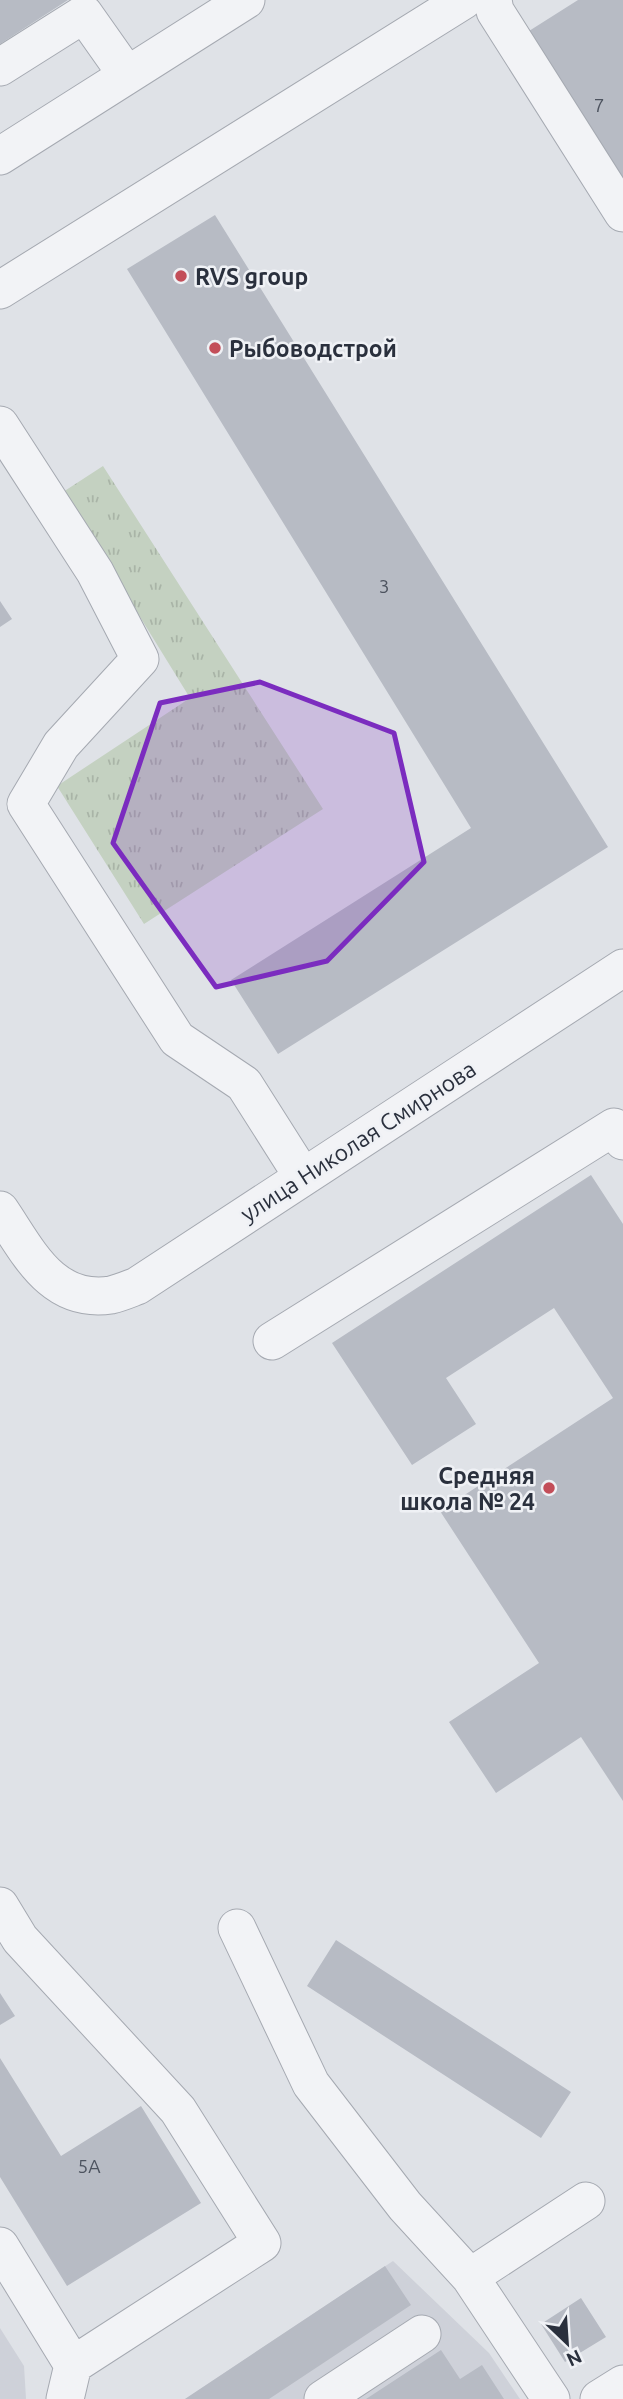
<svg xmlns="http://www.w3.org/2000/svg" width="623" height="2399" viewBox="0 0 623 2399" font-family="Ubuntu,sans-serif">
<defs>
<pattern id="park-tufts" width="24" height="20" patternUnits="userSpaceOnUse" patternTransform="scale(1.75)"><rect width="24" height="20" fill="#c4d1c1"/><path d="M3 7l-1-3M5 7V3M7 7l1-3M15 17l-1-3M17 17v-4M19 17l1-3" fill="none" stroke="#a9b4a7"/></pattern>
</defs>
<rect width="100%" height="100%" fill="#dfe2e7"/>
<!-- built -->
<path fill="#ced1d9" d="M393,2261L489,2353L520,2399H185Z
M0,2328L24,2366L26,2399H0Z"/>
<!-- park -->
<path fill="url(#park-tufts)" d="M103,466L323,809L144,924L57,786L190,698L63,492Z"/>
<!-- building -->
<path fill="#b7bbc4" d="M0,0H68L0,44Z
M578,0H623V179L529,31Z
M215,215L608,847L278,1054L231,980L471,828L127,269Z
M0,601L12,619L0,627Z
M591,1175L623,1224V1801L581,1737L496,1793L449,1722L539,1663L440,1511L613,1398L554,1308L446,1378L476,1424L412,1465L332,1343Z
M336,1940L571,2092L541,2138L307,1986Z
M0,1993L15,2016L0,2025Z
M0,2058L61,2156L141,2106L201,2203L67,2286L0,2177Z
M385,2266L411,2305L269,2399H185Z
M581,2298L606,2337L565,2362L541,2324Z
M441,2350L460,2379L482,2365L504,2399H366Z"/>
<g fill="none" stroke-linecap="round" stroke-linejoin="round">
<!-- minor casing -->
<g stroke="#a5a9b1" stroke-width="39">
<path id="minor" d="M493,0L495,11L623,213
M0,67L84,14L127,75
M0,156L246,0
M0,290L464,0
M0,425L95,572L140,659L61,745L26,804L177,1039L244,1084L303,1177
M0,1210C28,1251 51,1304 111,1295C120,1293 129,1289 137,1286L623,968
M272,1341L614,1127L623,1141
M0,1906L20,1939L178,2110L262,2243L73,2365
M237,1928L311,2084L405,2206L470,2277L551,2399
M0,2246L73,2365L65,2399
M470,2277L586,2201
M323,2399L422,2334
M599,2399L623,2384"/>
</g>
<!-- minor -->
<use href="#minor" stroke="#f2f3f6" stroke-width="37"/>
</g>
<!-- marked area -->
<path fill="#7b2cbf" fill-opacity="0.2" stroke="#7b2cbf" stroke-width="5" stroke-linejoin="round" d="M260,682L394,733L424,862L327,961L216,987L113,843L160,703Z"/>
<!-- markers -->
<g fill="#c34e59" stroke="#eff1f5" stroke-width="2.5">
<circle cx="181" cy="276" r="7"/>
<circle cx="215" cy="348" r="7"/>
<circle cx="549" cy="1488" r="7"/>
</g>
<g text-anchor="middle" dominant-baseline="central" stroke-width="5" stroke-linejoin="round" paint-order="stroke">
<!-- number labels -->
<g font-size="19" fill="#4d535f">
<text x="599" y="105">7</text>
<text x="384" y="586">3</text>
<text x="89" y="2166">5А</text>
</g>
<!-- poi labels -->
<g font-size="23" font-weight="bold" fill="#2a303d" stroke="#eff1f5" text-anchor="start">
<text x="195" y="276">RVS group</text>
<text x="229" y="348">Рыбоводстрой</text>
<text x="535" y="1475" text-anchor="end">Средняя<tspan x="535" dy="26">школа № 24</tspan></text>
</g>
<!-- street labels -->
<g font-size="23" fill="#2a303d" stroke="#eff1f5">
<text transform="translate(358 1141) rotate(-33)">улица Николая Смирнова</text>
</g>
</g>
<!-- north arrow -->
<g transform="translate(567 2343) rotate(155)" stroke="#eff1f5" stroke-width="5" paint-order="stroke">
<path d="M0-5L12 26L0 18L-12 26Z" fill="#2a303d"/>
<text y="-10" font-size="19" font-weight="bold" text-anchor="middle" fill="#2a303d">N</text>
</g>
</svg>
